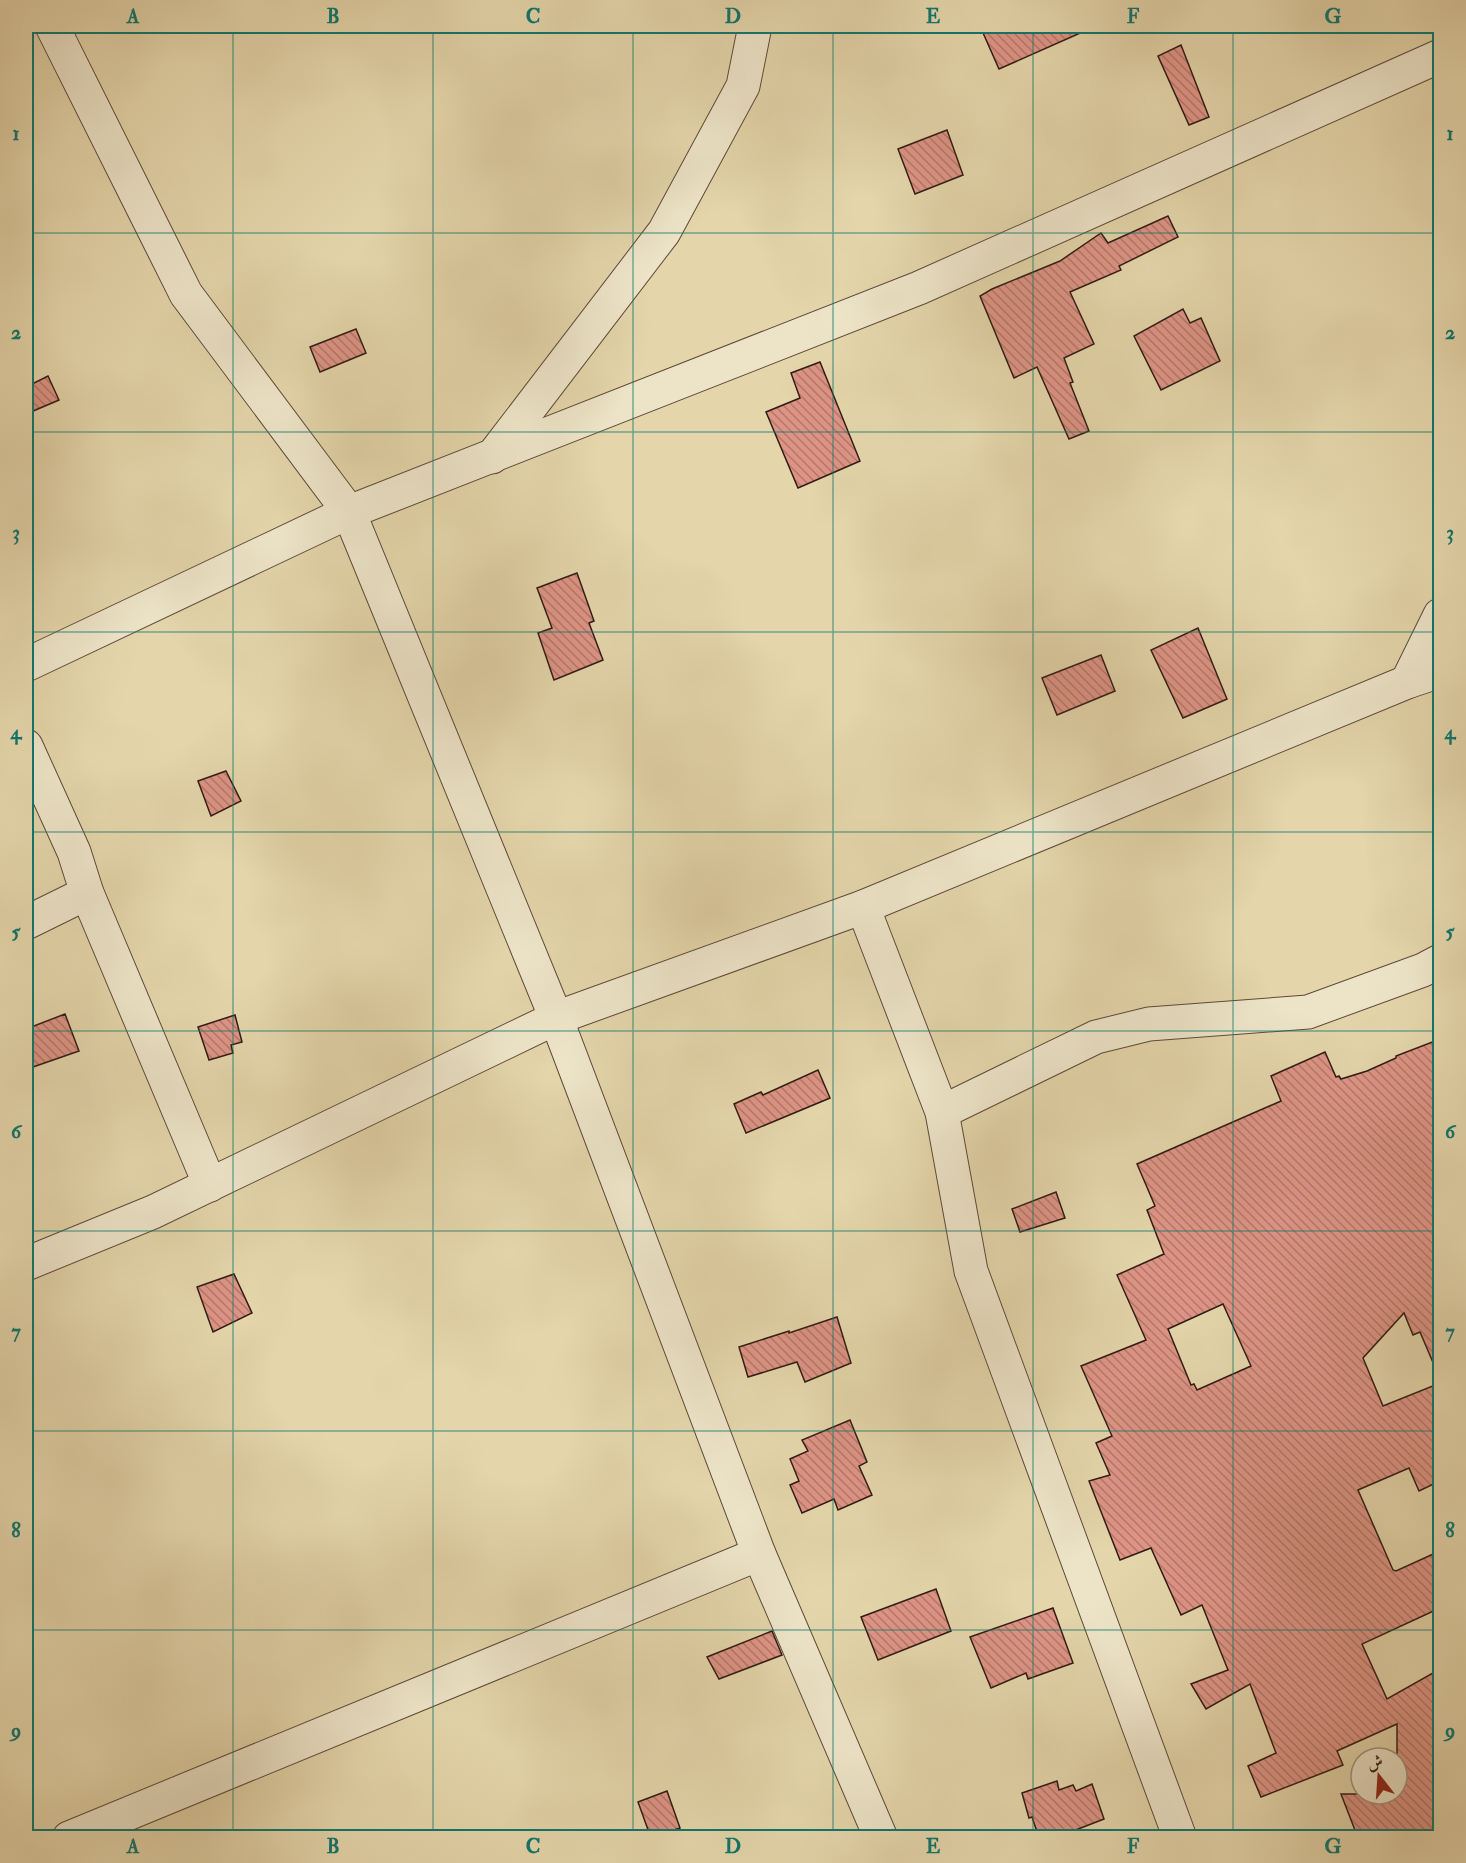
<svg xmlns="http://www.w3.org/2000/svg" width="1466" height="1863" font-family="'IM FELL Double Pica',Amiri,serif">
<defs>
<pattern id="building-back-hatch" width="6" height="6" patternUnits="userSpaceOnUse" patternTransform="scale(1.5)"><rect width="6" height="6" fill="#de9485"/><path d="M-1 5l2 2M0 0l6 6M5-1l2 2" fill="none" stroke="#b4786c"/></pattern>
</defs>
<rect width="100%" height="100%" fill="#e4d5aa"/>
<filter id="stains"><feTurbulence type="fractalNoise" baseFrequency=".00333" numOctaves="4"/><feColorMatrix values="0 0 0 0 .2 0 0 0 0 .09 0 0 0 0 .02 0 0 0 .5 -.17"/></filter>
<radialGradient id="worn" r=".72"><stop offset=".6" stop-color="#630" stop-opacity="0"/><stop offset="1" stop-color="#630" stop-opacity=".3"/></radialGradient>
<g fill="url(#building-back-hatch)" stroke="#301b14" stroke-width="1.5" fill-rule="evenodd">
<polygon points="980,26 1096,26 999,69"/>
<polygon points="1181,45 1209,117 1189,125 1158,56"/>
<polygon points="947,130 963,175 915,194 898,149"/>
<polygon points="1168,216 1178,237 1119,266 1121,270 1070,292 1094,344 1064,358 1073,382 1070,383 1089,431 1069,439 1037,367 1014,378 980,296 992,289 1060,261 1101,233 1108,243"/>
<polygon points="1183,309 1190,323 1201,318 1220,361 1161,390 1134,336"/>
<polygon points="356,329 366,353 320,372 310,347"/>
<polygon points="820,362 860,461 798,488 766,412 800,398 791,373"/>
<polygon points="48,376 59,400 26,414 26,387"/>
<polygon points="577,573 594,621 589,623 603,660 554,680 538,633 552,628 537,588"/>
<polygon points="1198,628 1227,699 1183,718 1151,650"/>
<polygon points="1101,655 1115,691 1057,715 1042,678"/>
<polygon points="226,771 241,801 211,816 198,781"/>
<polygon points="65,1014 79,1051 33,1067 26,1044 26,1029"/>
<polygon points="235,1015 242,1042 231,1045 233,1053 209,1060 198,1027"/>
<path d="M 1440,1039 L 1440,1379 L 1420,1332 L 1413,1335 L 1404,1313 L 1363,1358 L 1383,1406 L 1440,1383 L 1440,1481 L 1419,1491 L 1409,1468 L 1358,1490 L 1393,1570 L 1396,1571 L 1440,1551 L 1440,1608 L 1362,1644 L 1387,1699 L 1440,1669 L 1440,1838 L 1358,1838 L 1341,1794 L 1397,1794 L 1397,1724 L 1337,1751 L 1343,1765 L 1261,1797 L 1248,1766 L 1276,1753 L 1250,1684 L 1206,1709 L 1191,1684 L 1228,1670 L 1202,1605 L 1181,1615 L 1151,1548 L 1120,1560 L 1089,1481 L 1110,1475 L 1096,1443 L 1112,1436 L 1081,1366 L 1146,1340 L 1117,1275 L 1164,1254 L 1147,1210 L 1155,1206 L 1137,1164 L 1281,1101 L 1271,1076 L 1325,1052 L 1336,1077 L 1339,1076 L 1341,1079 L 1367,1071 L 1396,1058 L 1396,1056 ZM 1223,1304 L 1251,1366 L 1197,1390 L 1194,1384 L 1191,1385 L 1168,1329 Z"/>
<polygon points="818,1070 830,1098 746,1133 734,1104 761,1092 763,1095"/>
<polygon points="1056,1192 1065,1218 1020,1232 1012,1209"/>
<polygon points="234,1274 252,1313 213,1332 197,1287"/>
<polygon points="837,1317 851,1363 805,1382 797,1362 748,1377 739,1347 789,1331 789,1333"/>
<polygon points="850,1420 867,1462 859,1466 872,1495 838,1510 834,1499 802,1513 790,1485 799,1481 790,1459 808,1451 802,1440"/>
<polygon points="936,1589 951,1631 878,1660 861,1617"/>
<polygon points="1053,1608 1073,1663 1028,1679 1026,1673 991,1688 970,1637"/>
<polygon points="772,1631 782,1655 719,1679 707,1657"/>
<polygon points="1057,1781 1059,1790 1073,1785 1076,1791 1092,1784 1104,1819 1055,1838 1039,1838 1032,1817 1029,1818 1022,1793"/>
<polygon points="667,1791 680,1828 651,1838 638,1802"/>
</g>
<g fill="none" stroke-linecap="round" stroke-linejoin="round">
<g stroke="#5d4a3a" stroke-width="35">
<g id="minor">
<polyline points="52,26 186,294 349,512 556,1018 759,1554 881,1838"/>
<polyline points="492,457 664,232 743,86 755,26"/>
<polyline points="26,665 349,512 919,288 1440,56"/>
<polyline points="1407,682 1440,615"/>
<polyline points="26,746 74,852 87,893 210,1185"/>
<polyline points="863,907 942,1112 971,1271 1180,1838"/>
<polyline points="26,923 87,893"/>
<polyline points="942,1112 1096,1037 1149,1024 1308,1012 1423,970 1440,961"/>
<polyline points="26,1264 153,1212 556,1018 863,907 1407,682 1440,671"/>
<polyline points="69,1838 759,1554"/>
</g>
</g>
<use href="#minor" stroke="#ede4c8" stroke-width="33"/>
</g>
<path fill="none" stroke="#0f766e" stroke-width="1.5" stroke-opacity="0.55" d="M 233,26 L 233,1838M 433,26 L 433,1838M 633,26 L 633,1838M 833,26 L 833,1838M 1033,26 L 1033,1838M 1233,26 L 1233,1838M 26,233 L 1440,233M 26,432 L 1440,432M 26,632 L 1440,632M 26,832 L 1440,832M 26,1031 L 1440,1031M 26,1231 L 1440,1231M 26,1431 L 1440,1431M 26,1630 L 1440,1630"/>
<rect width="1466" height="1863" fill="none" stroke="#e4d5aa" stroke-width="66"/>
<g transform="translate(1379 1776) rotate(343)"><circle r="28" fill="#ede4c8" stroke="#a19480" stroke-width="1.5"/>
<path d="M0-4.5L10 22L0 15L-10 22Z" fill="#8f2418"/>
<text y="-9" font-size="16" font-weight="bold" text-anchor="middle" fill="#301b14">ش</text>
</g>
<rect x="33" y="33" width="1400" height="1797" fill="none" stroke="#0f766e" stroke-width="2"/>
<g font-size="20" text-anchor="middle" font-weight="bold" fill="#0f766e">
<text x="133" y="23">A</text>
<text x="333" y="23">B</text>
<text x="533" y="23">C</text>
<text x="733" y="23">D</text>
<text x="933" y="23">E</text>
<text x="1133" y="23">F</text>
<text x="1333" y="23">G</text>
<text x="16" y="140">1</text>
<text x="1450" y="140">1</text>
<text x="16" y="339">2</text>
<text x="1450" y="339">2</text>
<text x="16" y="539">3</text>
<text x="1450" y="539">3</text>
<text x="16" y="739">4</text>
<text x="1450" y="739">4</text>
<text x="16" y="938">5</text>
<text x="1450" y="938">5</text>
<text x="16" y="1138">6</text>
<text x="1450" y="1138">6</text>
<text x="16" y="1338">7</text>
<text x="1450" y="1338">7</text>
<text x="16" y="1537">8</text>
<text x="1450" y="1537">8</text>
<text x="16" y="1737">9</text>
<text x="1450" y="1737">9</text>
<text x="133" y="1853">A</text>
<text x="333" y="1853">B</text>
<text x="533" y="1853">C</text>
<text x="733" y="1853">D</text>
<text x="933" y="1853">E</text>
<text x="1133" y="1853">F</text>
<text x="1333" y="1853">G</text>
</g>
<rect width="100%" height="100%" filter="url(#stains)"/>
<rect width="100%" height="100%" fill="url(#worn)"/>
</svg>
